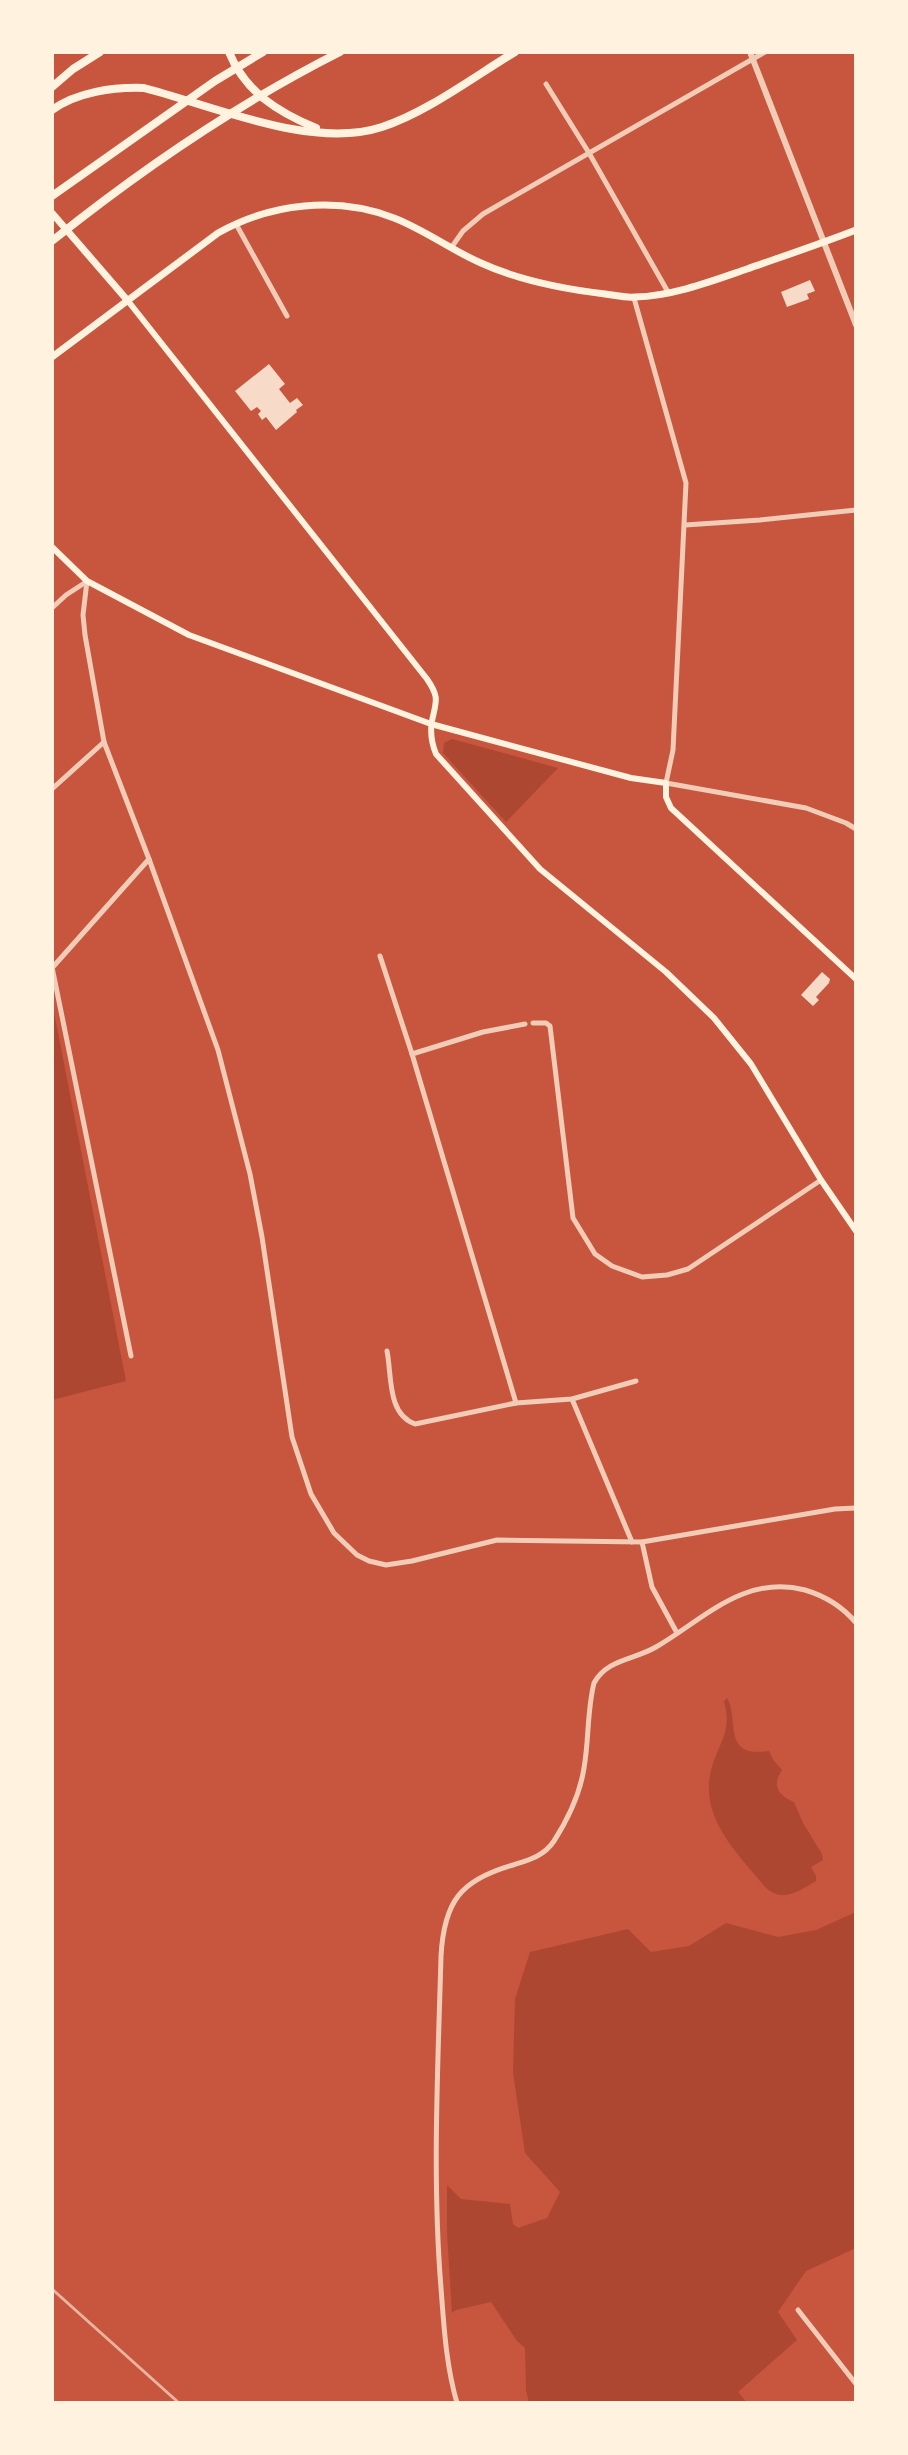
<svg xmlns="http://www.w3.org/2000/svg" width="908" height="2455" font-family="'IBM Plex Sans',sans-serif">
<rect width="100%" height="100%" fill="#c8553d"/>
<g fill="#ae4732">
<polygon points="452,739 558,768 506,822 443,753 444,743"/>
<polygon points="52,1002 126,1381 52,1400"/>
<path d="M 727,1698 C 740,1721 721,1758 769,1751 L 774,1761 L 782,1770 C 772,1785 777,1795 794,1802 L 803,1823 L 822,1854 L 823,1860 L 811,1867 L 816,1876 L 816,1881 C 799,1891 784,1903 766,1888 C 738,1854 697,1816 712,1767 C 720,1740 732,1732 724,1701 Z"/>
<polygon points="856,1912 856,2248 806,2271 778,2312 797,2340 738,2392 747,2403 529,2403 526,2390 525,2348 517,2341 491,2302 456,2310 452,2313 447,2233 447,2185 461,2199 510,2204 513,2224 518,2228 547,2218 560,2192 525,2153 513,2073 515,1999 530,1952 628,1929 651,1952 689,1946 726,1923 778,1937 816,1930"/>
</g>
<g fill="#f7dbc8">
<polygon points="810,280 815,291 807,294 809,299 787,307 781,292"/>
<polygon points="269,364 285,384 279,389 290,403 297,398 303,405 296,410 297,412 276,430 266,417 262,420 258,414 261,411 257,407 251,411 235,391"/>
<polygon points="822,972 830,979 829,983 816,997 819,1000 813,1006 801,995"/>
</g>
<g fill="none" stroke-linecap="round" stroke-linejoin="round">
<g stroke="#f1ccb7" stroke-width="5">
<polyline points="546,84 589,153 668,292"/>
<polyline points="236,224 287,316"/>
<polyline points="451,248 463,231 483,214 765,52"/>
<polyline points="634,298 686,483 673,750 666,783 806,808 846,823 856,829"/>
<polyline points="685,525 760,520 856,510"/>
<polyline points="87,581 83,615 85,635 104,742 149,859 218,1050 250,1174 262,1237 292,1437 311,1494 334,1533 357,1555 369,1561 386,1565 412,1561 497,1540 642,1542 835,1509 856,1508"/>
<polyline points="52,608 66,595 86,582"/>
<polyline points="52,789 104,742"/>
<polyline points="380,956 412,1054 516,1403"/>
<polyline points="52,967 131,1356"/>
<polyline points="52,968 149,859"/>
<polyline points="533,1023 546,1023 550,1026 573,1218 595,1254 612,1266 642,1277 667,1275 688,1269 821,1180"/>
<polyline points="412,1054 483,1032 525,1024"/>
<path d="M 387,1351 C 392,1376 387,1414 415,1424 L 516,1403 L 572,1399 L 636,1381"/>
<polyline points="572,1399 632,1542"/>
<polyline points="642,1542 652,1587 677,1633"/>
<polyline points="798,2310 856,2384"/>
<path d="M 457,2403 C 446,2365 444,2327 441,2288 C 432,2177 438,2067 441,1956 C 444,1902 460,1880 513,1865 C 529,1860 544,1856 554,1841 C 568,1819 580,1794 584,1768 C 589,1740 587,1711 594,1683 C 607,1659 634,1660 656,1647 C 704,1619 744,1574 805,1590 C 825,1596 843,1607 856,1623"/>
</g>
<polyline stroke="#f1ccb7" stroke-width="6" points="750,52 856,325"/>
<g stroke="#fff3e0" stroke-width="6">
<path d="M 128,301 L 427,679 C 440,698 436,701 432,721 C 430,732 432,744 436,754 L 540,869 L 666,972 L 714,1018 L 751,1064 L 821,1180 L 856,1231"/>
<polyline points="52,547 87,581 189,635 431,724 631,778 666,783 666,797 671,808 856,979"/>
</g>
<g stroke="#fff3e0" stroke-width="7">
<polyline points="52,213 128,301"/>
<path d="M 52,357 L 218,233 C 271,203 337,196 394,218 C 425,230 451,250 481,263 C 520,281 563,289 605,294 C 614,295 625,298 635,297 C 673,296 712,281 747,269 C 784,256 820,244 856,230"/>
</g>
<g stroke="#fff3e0" stroke-width="8">
<path d="M 229,52 C 245,92 278,112 316,128"/>
<polyline points="52,87 73,69 100,52"/>
<path d="M 52,110 C 77,92 113,87 144,88 C 214,106 312,150 382,127 C 426,113 475,76 515,52"/>
<polyline points="52,196 215,81 263,52"/>
<path d="M 52,241 C 142,169 237,104 340,52"/>
</g>
<polyline stroke="#e9b49f" stroke-width="3" points="52,2289 179,2403"/>
</g>
<rect width="908" height="2455" fill="none" stroke="#fff3e0" stroke-width="108"/>
</svg>
